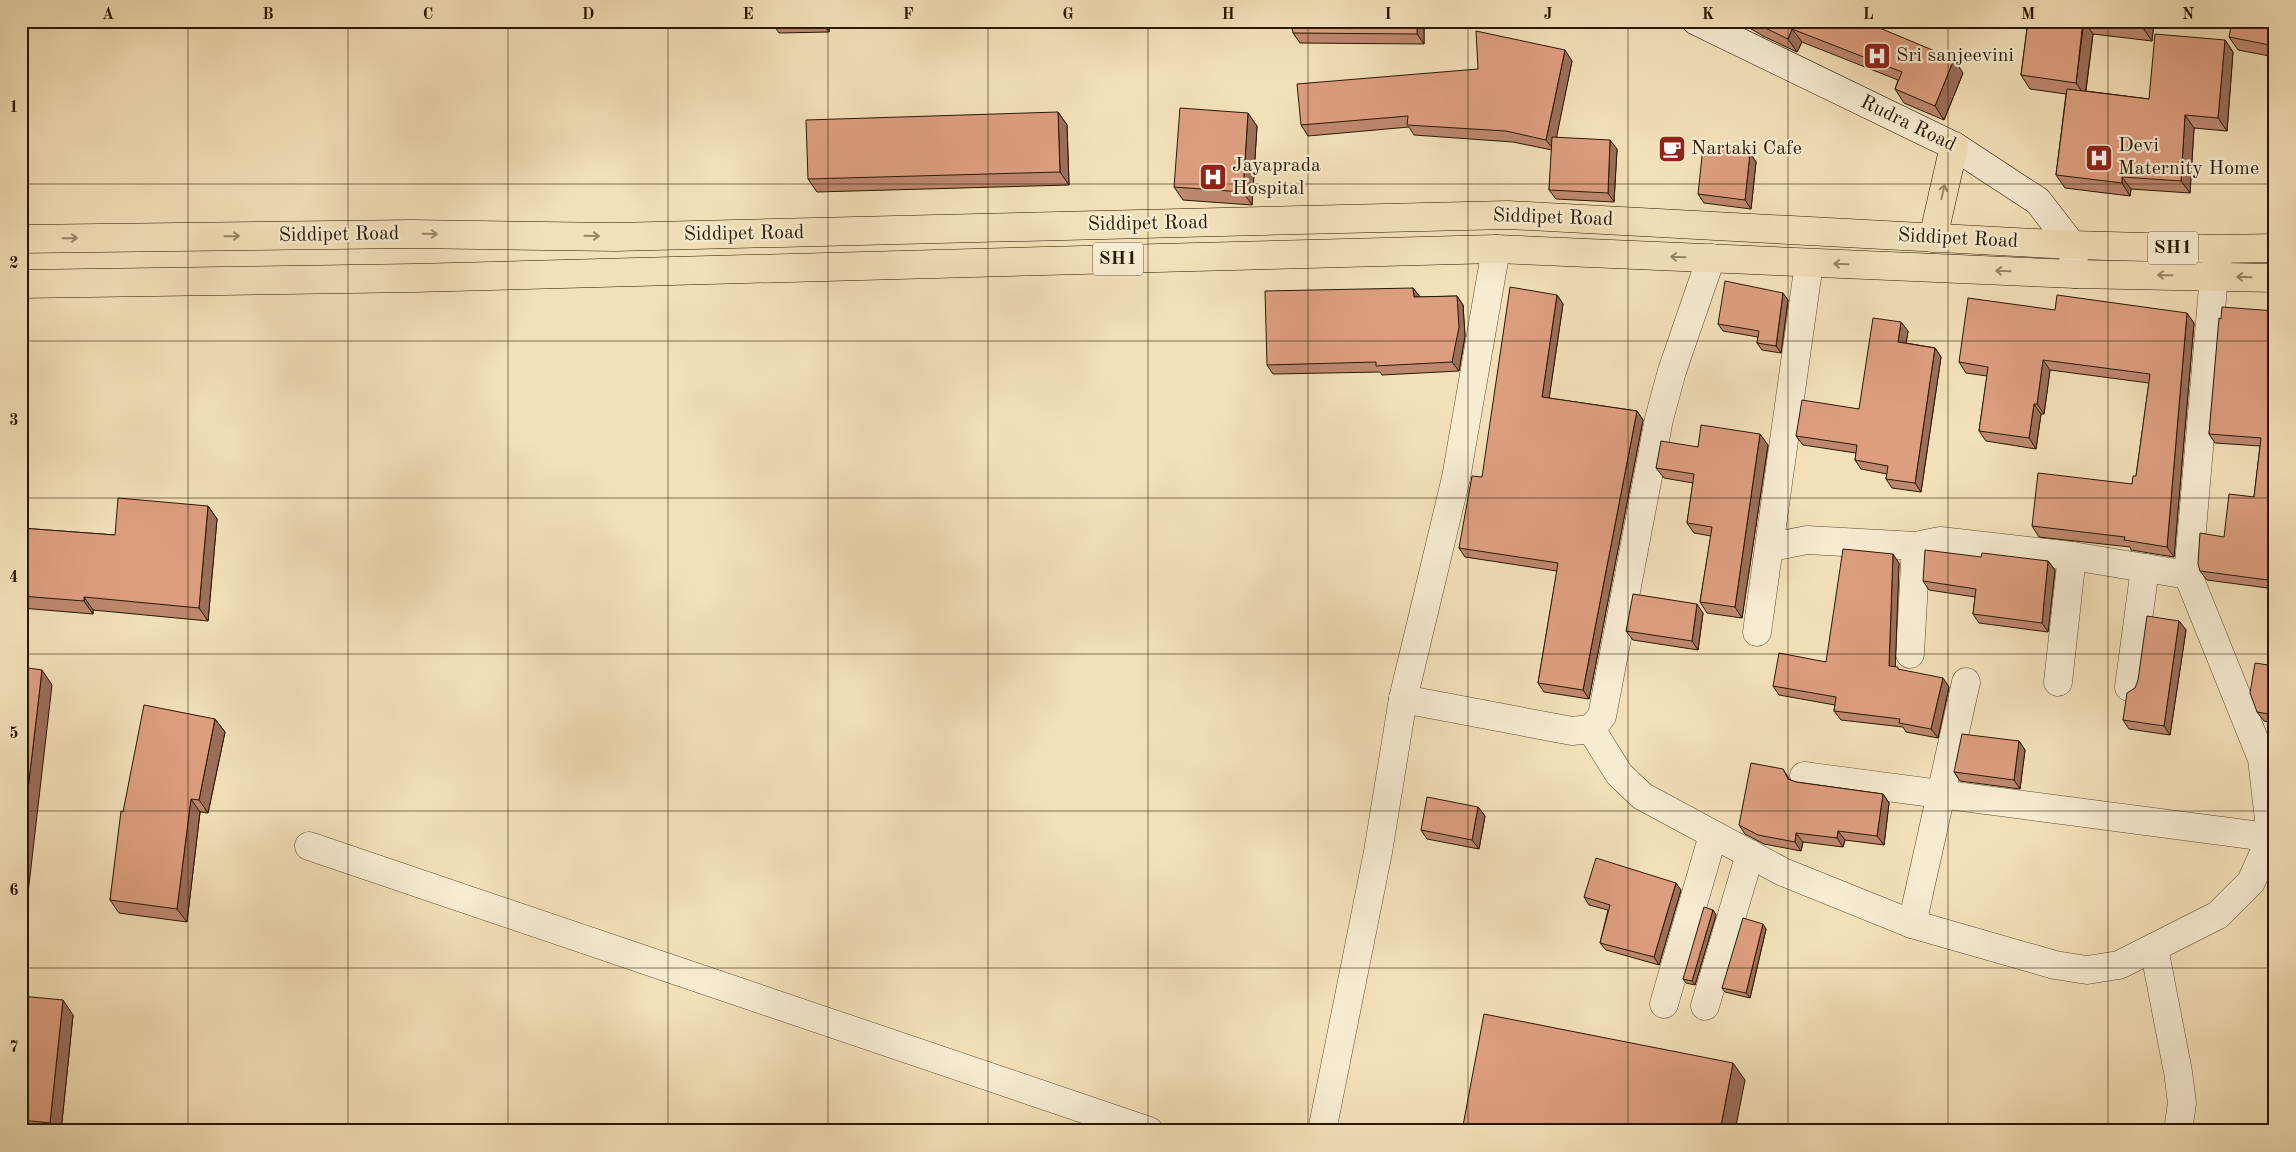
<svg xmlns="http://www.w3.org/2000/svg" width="2296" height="1152" font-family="'Old Standard TT',serif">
<rect width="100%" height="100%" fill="#f3e0b8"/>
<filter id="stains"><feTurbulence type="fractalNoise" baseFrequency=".004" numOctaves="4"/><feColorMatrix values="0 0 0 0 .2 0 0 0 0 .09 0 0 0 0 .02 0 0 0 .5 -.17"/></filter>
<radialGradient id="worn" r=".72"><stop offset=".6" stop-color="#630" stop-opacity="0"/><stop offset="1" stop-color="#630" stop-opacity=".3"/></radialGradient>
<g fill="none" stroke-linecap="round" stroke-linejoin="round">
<g stroke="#5c4a2e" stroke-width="29">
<g id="minor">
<polyline points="1771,547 1807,540 1916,546 1940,541 2072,556 2188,575"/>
<polyline points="1757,632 1809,263"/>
<polyline points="1910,654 1916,546"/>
<polyline points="2058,682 2072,556"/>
<polyline points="2129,687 2145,568"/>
<polyline points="1403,699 1572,731 1591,729 1602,716 1659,419 1672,371 1711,258"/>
<polyline points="1591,729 1619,774 1642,796 1783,872 1912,924 2055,965 2087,970 2119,965 2218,915 2251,882 2271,837 2262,759 2188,575 2214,276 2218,254"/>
<polyline points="1804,776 2275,838"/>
<polyline points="309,846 1149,1131"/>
<polyline points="1912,924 1966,682"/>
<polyline points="2154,948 2178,1072 2182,1103 2178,1131"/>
<polyline points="1664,1004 1713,835"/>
<polyline points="1705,1006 1750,854"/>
<polyline points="1322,1131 1378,852 1403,699 1456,478 1496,249"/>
</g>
</g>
<g stroke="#291800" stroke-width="29">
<polyline id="secondary" points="1696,21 1954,146 2038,201 2072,245 2075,274"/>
</g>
<g stroke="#291800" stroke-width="29">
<g id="primary">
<polyline points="1933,238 1954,146"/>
<polyline points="21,239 411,234 615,237 1508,215 2072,245 2219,249 2275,248"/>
<polyline points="21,284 414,278 1496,249 2075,274 2275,278"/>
</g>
</g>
<use href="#minor" stroke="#f7ebd1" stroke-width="28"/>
<use href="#secondary" stroke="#f7ebd1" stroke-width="28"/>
<use href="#primary" stroke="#f3e0b8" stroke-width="28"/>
</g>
<g fill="#be886e" stroke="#291800">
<polygon points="771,21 829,21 829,32 779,33"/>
<polygon points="1424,21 1424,44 1300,43 1293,33"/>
<polygon points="1738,21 1863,21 1963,73 1944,120 1904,103 1895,89 1898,80 1802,42 1797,52 1763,36"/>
<polygon points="1989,21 2154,21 2152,41 2093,34 2086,91 2149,99 2225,40 2233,52 2227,131 2194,128 2190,193 2131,189 2130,196 2065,188 2056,175 2066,94 2030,89 2021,75 2027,29"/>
<polygon points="2275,21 2275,57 2238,50 2229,37"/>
<polygon points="1572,61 1556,137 1617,149 1614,202 1556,199 1549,190 1552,150 1513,142 1414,135 1409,127 1308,136 1301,125"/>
<polygon points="1058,112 1067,125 1069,185 817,192 808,179"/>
<polygon points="1257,126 1252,205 1183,200 1174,187"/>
<polygon points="1750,153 1756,162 1751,209 1704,203 1698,194"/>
<polygon points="1413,288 1420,297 1457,296 1463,305 1465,336 1459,371 1382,375 1380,372 1273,374 1267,365"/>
<polygon points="1557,295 1563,304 1549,398 1637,411 1643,420 1589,699 1544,692 1538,683 1557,571 1465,557 1459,548 1482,477"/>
<polygon points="1788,300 1781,353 1762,350 1757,343 1758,337 1723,331 1718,324"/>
<polygon points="2055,310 2194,323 2174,557 2131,550 2130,547 2039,537 2032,526 2132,484 2136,476 2149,383 2050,370 2044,414 2041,414 2036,449 1986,441 1979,431 1987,376 1966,373 1959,362"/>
<polygon points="2275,311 2275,589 2207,580 2200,571 2224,537 2254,497 2260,446 2215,443 2209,434 2221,319"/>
<polygon points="1908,331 1906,343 1935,348 1941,357 1921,492 1892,488 1886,479 1887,474 1861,469 1855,460 1856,453 1803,445 1796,436 1859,409"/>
<polygon points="1768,445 1742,618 1707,613 1700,602 1711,536 1694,533 1687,523 1693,483 1664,478 1656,468 1698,447"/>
<polygon points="208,506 217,519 208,621 93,610 93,614 21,608 21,528 115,535"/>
<polygon points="1981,557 2048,561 2055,570 2048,632 1979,623 1973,614 1975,597 1929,590 1923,581"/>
<polygon points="1899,563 1895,667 1900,670 1949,687 1938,738 1906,732 1903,727 1841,720 1834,711 1835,705 1779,695 1773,686 1826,662"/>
<polygon points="1703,613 1698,650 1633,640 1626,631"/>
<polygon points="2179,621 2186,630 2170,735 2129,729 2123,720 2135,688"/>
<polygon points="2275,666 2275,723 2264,721 2257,712"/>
<polygon points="215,719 225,732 208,813 200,812 187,922 119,913 110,900 123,812"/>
<polygon points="2019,741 2025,750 2020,789 1960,781 1954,772"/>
<polygon points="1783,769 1790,780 1796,782 1883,794 1889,803 1884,845 1845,840 1843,847 1803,842 1801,851 1764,844 1745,834 1739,825"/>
<polygon points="1478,807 1485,816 1479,849 1427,839 1421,830"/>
<polygon points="1681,890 1659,965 1606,950 1600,943 1608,910 1589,905 1584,897"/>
<polygon points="1713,910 1716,915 1695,985 1686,983 1683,979"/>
<polygon points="1766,929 1750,998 1725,992 1722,988"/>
<polygon points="21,996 73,1015 61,1131 21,1131"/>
</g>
<g fill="#9b6f5a" stroke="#291800">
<polygon points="821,21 829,21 829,32"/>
<polygon points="1417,21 1424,21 1424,44 1417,34"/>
<polygon points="2084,21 2093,34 2085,96 2076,83"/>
<polygon points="2144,21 2154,21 2152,41 2143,28"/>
<polygon points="1792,29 1802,42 1797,52 1788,39"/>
<polygon points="2225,40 2233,52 2227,131 2218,118"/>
<polygon points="1565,50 1572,61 1554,150 1546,140"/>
<polygon points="1954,59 1963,73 1944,120 1935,106"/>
<polygon points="1058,112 1067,125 1069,185 1060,172"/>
<polygon points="1248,113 1257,126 1252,205 1243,192"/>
<polygon points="2185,115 2194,128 2190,193 2181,181"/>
<polygon points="1610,140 1617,149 1614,202 1608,193"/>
<polygon points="1750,153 1756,162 1751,209 1745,200"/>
<polygon points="2122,177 2131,189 2130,196 2122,183"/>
<polygon points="1413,288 1420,297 1414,297"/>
<polygon points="1783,293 1788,300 1781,353 1776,346"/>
<polygon points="1557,295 1563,304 1548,406 1542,397"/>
<polygon points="1457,296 1463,305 1465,336 1459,371 1452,362"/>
<polygon points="2187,313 2194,323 2174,557 2167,547"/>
<polygon points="1901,322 1908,331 1905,351 1898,342"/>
<polygon points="1935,348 1941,357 1921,492 1915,483"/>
<polygon points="2043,360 2050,370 2044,414 2037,404"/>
<polygon points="2034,404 2041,414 2036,449 2029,438"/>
<polygon points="1637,411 1643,420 1589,699 1583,690"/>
<polygon points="1760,434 1768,445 1742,618 1735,607"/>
<polygon points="208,506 217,519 208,621 199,608"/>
<polygon points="1893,554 1899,563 1895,675 1889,666"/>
<polygon points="2048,561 2055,570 2048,632 2042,623"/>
<polygon points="84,597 93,610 93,614 84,601"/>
<polygon points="1697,604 1703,613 1698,650 1692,641"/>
<polygon points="2179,621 2186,630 2170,735 2164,726"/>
<polygon points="42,670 52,685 21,954 21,849"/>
<polygon points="1943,678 1949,687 1938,738 1931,729"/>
<polygon points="215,719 225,732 208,813 199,800"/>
<polygon points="2019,741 2025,750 2020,789 2014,780"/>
<polygon points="1883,794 1889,803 1884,845 1877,836"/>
<polygon points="191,799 200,812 187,922 177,909"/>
<polygon points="1478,807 1485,816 1479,849 1472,840"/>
<polygon points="1838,831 1845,840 1843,847 1837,838"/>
<polygon points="1796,833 1803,842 1801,851 1795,842"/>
<polygon points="1676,883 1681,890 1659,965 1654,957"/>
<polygon points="1713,910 1716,915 1695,985 1692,981"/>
<polygon points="1763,924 1766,929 1750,998 1746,993"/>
<polygon points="63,1000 73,1015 61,1131 55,1131 50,1123"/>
<polygon points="1733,1063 1745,1080 1735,1131 1720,1131"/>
</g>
<g fill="#dd9e80" stroke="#291800">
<polygon points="771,21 798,21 771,22"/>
<polygon points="1291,21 1417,21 1417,34 1293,33"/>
<polygon points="1751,21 1863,21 1954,59 1935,106 1895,89 1902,72 1792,29 1788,39"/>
<polygon points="2028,21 2083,21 2076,83 2021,75"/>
<polygon points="2085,21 2144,21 2143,28"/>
<polygon points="2232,21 2275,21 2275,46 2229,37"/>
<polygon points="1476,31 1565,50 1546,140 1506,131 1407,125 1408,116 1301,125 1297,84 1478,69"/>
<polygon points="2155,34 2225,40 2218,118 2185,115 2181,181 2122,177 2122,183 2056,175 2067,89 2149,99"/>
<polygon points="1180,108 1248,113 1243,192 1174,187"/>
<polygon points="1058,112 1060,172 808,179 806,120"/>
<polygon points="1552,137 1610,140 1608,193 1549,190"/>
<polygon points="1703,147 1750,153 1745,200 1698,194"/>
<polygon points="1725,281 1783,293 1776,346 1757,343 1759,331 1718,324"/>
<polygon points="1510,287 1557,295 1542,397 1637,411 1583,690 1538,683 1558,563 1459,548 1472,476 1482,477"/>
<polygon points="1413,288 1414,297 1457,296 1459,327 1452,362 1376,366 1376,362 1267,365 1265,291"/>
<polygon points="2057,295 2187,313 2167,547 2124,540 2125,537 2032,526 2038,473 2132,484 2133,476 2136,476 2150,374 2043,360 2037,404 2034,404 2029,438 1979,431 1988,367 1959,362 1968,298 2055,310"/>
<polygon points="2222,307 2275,311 2275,581 2200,571 2198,564 2200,533 2224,537 2229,494 2254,497 2261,438 2209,434 2219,318 2221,319"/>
<polygon points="1873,318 1901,322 1898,342 1935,348 1915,483 1886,479 1888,466 1855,460 1857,445 1796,436 1802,400 1859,409"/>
<polygon points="1701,425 1760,434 1735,607 1700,602 1712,527 1687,523 1694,474 1656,468 1661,441 1698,447"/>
<polygon points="118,498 208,506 199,608 84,597 84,601 21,596 21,528 115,535"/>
<polygon points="1843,549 1893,554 1889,666 1898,667 1898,669 1943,678 1931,729 1899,723 1900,719 1834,711 1836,697 1773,686 1779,653 1826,662"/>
<polygon points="1925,550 1981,557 1982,553 2048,561 2042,623 1973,614 1976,589 1923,581"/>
<polygon points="1633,594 1697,604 1692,641 1626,631"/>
<polygon points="2147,616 2179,621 2164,726 2123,720 2127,693 2135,688 2138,680"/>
<polygon points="2255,663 2275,666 2275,715 2257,712 2250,693"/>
<polygon points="21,667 42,670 21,849"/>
<polygon points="144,705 215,719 199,800 191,799 177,909 110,900 121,811 123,812"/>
<polygon points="1962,734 2019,741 2014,780 1954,772"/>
<polygon points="1751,763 1783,769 1788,779 1796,782 1883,794 1877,836 1838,831 1837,838 1796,833 1795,842 1758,835 1739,825"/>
<polygon points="2273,766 2275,766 2275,779"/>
<polygon points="1427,797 1478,807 1472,840 1421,830"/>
<polygon points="1596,858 1676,883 1654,957 1600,943 1610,905 1584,897"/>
<polygon points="1704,907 1713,910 1692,981 1683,979"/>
<polygon points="1743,918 1763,924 1746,993 1722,988"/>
<polygon points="21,996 63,1000 50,1123 21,1120"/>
<polygon points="1484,1014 1733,1063 1720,1131 1462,1131"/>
</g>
<defs><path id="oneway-shaft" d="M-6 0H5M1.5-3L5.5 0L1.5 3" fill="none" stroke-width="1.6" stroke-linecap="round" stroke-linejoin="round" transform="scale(1.25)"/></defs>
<g stroke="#988665">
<use href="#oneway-shaft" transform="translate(1943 192) rotate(-77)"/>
<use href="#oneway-shaft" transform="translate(430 234) rotate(1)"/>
<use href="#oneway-shaft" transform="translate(232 236) rotate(-1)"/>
<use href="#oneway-shaft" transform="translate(592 236) rotate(1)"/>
<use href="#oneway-shaft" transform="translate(70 238) rotate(-1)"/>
<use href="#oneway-shaft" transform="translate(1678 257) rotate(-178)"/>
<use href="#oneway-shaft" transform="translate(1841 264) rotate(-178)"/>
<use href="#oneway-shaft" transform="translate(2003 271) rotate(-178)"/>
<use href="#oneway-shaft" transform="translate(2165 275) rotate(-179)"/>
<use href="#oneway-shaft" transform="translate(2244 277) rotate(-178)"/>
</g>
<path fill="none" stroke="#291800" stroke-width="1" stroke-opacity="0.55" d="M 188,21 L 188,1131M 348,21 L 348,1131M 508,21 L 508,1131M 668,21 L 668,1131M 828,21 L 828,1131M 988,21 L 988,1131M 1148,21 L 1148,1131M 1308,21 L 1308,1131M 1468,21 L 1468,1131M 1628,21 L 1628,1131M 1788,21 L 1788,1131M 1948,21 L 1948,1131M 2108,21 L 2108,1131M 21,184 L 2275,184M 21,341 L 2275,341M 21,498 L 2275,498M 21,654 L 2275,654M 21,811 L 2275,811M 21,968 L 2275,968"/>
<defs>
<g id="hospital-square" transform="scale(1.4375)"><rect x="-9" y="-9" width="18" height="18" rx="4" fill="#8f2418" stroke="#f7ebd1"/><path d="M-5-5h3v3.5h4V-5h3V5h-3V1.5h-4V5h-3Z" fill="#fff"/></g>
<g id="cafe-square" transform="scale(1.4375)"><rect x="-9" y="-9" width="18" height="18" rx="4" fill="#8f2418" stroke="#f7ebd1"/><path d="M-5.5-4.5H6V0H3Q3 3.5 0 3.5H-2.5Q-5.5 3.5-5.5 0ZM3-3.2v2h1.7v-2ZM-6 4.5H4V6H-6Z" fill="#fff"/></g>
</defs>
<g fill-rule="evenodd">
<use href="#hospital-square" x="1877" y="56"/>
<use href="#cafe-square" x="1672" y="149"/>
<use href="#hospital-square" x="2099" y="158"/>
<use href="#hospital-square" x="1213" y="177"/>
</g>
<g text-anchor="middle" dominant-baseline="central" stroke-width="4.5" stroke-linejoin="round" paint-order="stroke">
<g fill="#f7ebd1" stroke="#67573f" stroke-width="1">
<rect x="2148" y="231.5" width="50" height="33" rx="4"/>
<rect x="1093" y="242.5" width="50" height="33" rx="4"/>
</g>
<g font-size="19" font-weight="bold" fill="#291800">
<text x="2173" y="248">SH1</text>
<text x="1118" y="259">SH1</text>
</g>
<g font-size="20" fill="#291800" stroke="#f7ebd1" text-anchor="start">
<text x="1896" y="56">Sri sanjeevini</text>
<text x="2118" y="146">Devi<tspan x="2118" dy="23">Maternity Home</tspan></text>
<text x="1691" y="149">Nartaki Cafe</text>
<text x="1232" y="166">Jayaprada<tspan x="1232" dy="23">Hospital</tspan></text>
</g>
<g font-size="20" fill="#291800" stroke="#f7ebd1">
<text transform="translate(1908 124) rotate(26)">Rudra Road</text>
<text transform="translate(1553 218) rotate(2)">Siddipet Road</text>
<text transform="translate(1148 224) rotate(-1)">Siddipet Road</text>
<text transform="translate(744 234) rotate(-1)">Siddipet Road</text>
<text transform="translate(339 235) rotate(-1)">Siddipet Road</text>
<text transform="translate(1958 239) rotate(3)">Siddipet Road</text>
</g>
</g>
<rect width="2296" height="1152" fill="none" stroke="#f3e0b8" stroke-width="55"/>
<rect x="28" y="28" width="2240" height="1096" fill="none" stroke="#291800" stroke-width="2"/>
<g font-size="16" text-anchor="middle" font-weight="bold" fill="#291800">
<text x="108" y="19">A</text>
<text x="268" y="19">B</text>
<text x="428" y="19">C</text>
<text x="588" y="19">D</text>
<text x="748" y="19">E</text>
<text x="908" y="19">F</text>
<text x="1068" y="19">G</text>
<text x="1228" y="19">H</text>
<text x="1388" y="19">I</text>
<text x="1548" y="19">J</text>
<text x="1708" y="19">K</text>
<text x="1868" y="19">L</text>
<text x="2028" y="19">M</text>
<text x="2188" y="19">N</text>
<text x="14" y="112">1</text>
<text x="14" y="268">2</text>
<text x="14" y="425">3</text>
<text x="14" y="582">4</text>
<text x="14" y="738">5</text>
<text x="14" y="895">6</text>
<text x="14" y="1052">7</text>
</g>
<rect width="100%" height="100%" filter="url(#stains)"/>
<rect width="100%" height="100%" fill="url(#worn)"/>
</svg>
